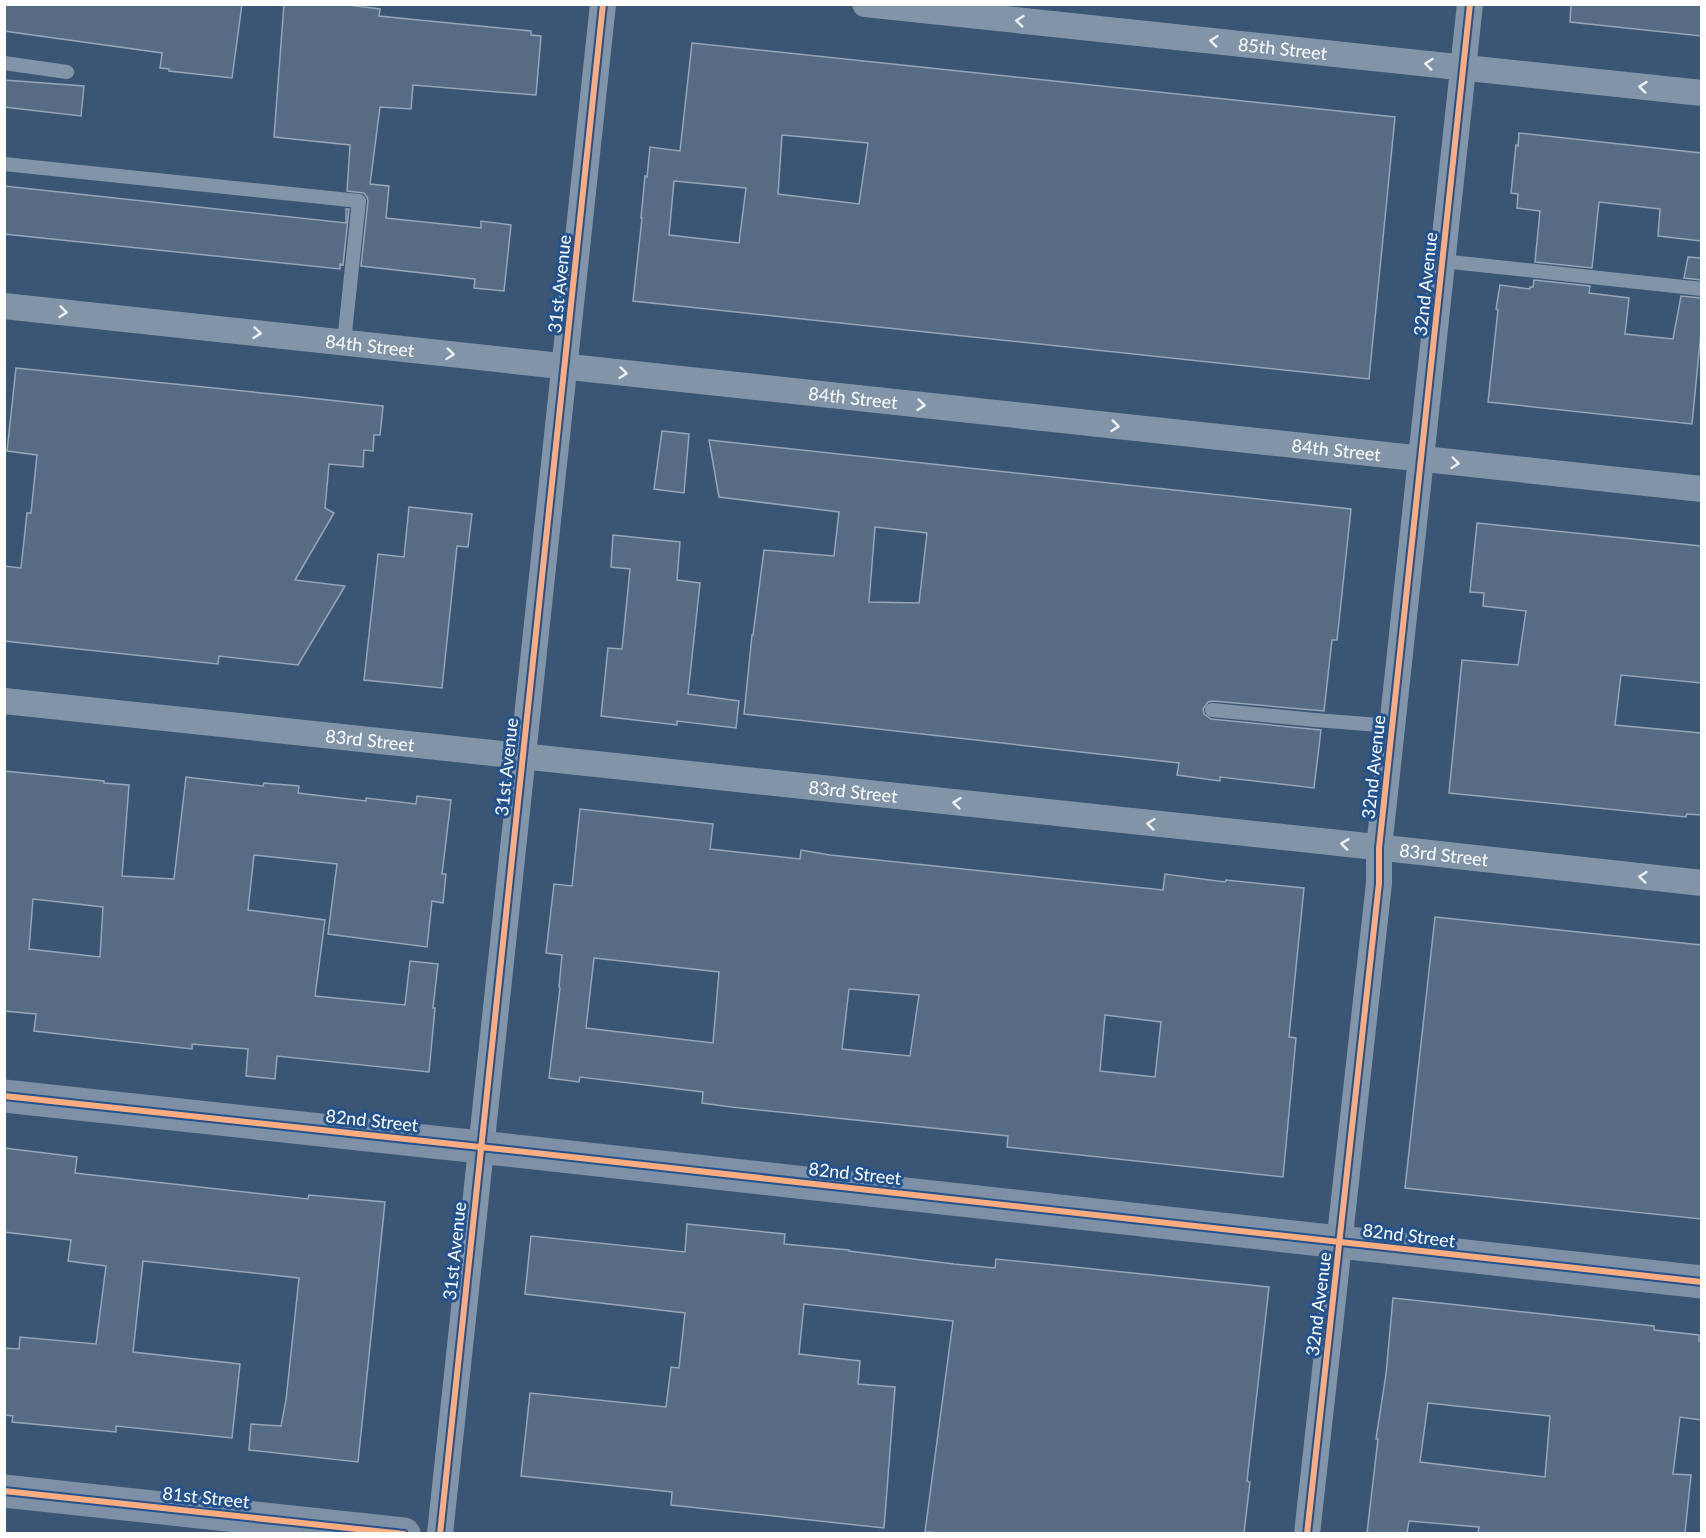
<svg xmlns="http://www.w3.org/2000/svg" width="1706" height="1538" font-family="Lato,sans-serif">
<rect width="100%" height="100%" fill="#3b5575"/>
<g fill="#566c85" stroke="#97a5b7" stroke-width="1.5" fill-rule="evenodd">
<polygon points="4,4 242,4 232,78 169,71 169,69 160,68 162,53 4,31"/>
<polygon points="284,4 341,4 380,9 379,16 531,31 531,35 541,36 536,95 413,85 411,109 380,107 370,184 389,186 386,218 481,228 481,221 511,225 504,291 474,288 475,279 361,266 368,201 367,197 364,193 347,191 350,145 274,137"/>
<polygon points="1571,4 1701,4 1701,36 1570,22"/>
<path d="M 692,43 L 1395,117 L 1369,379 L 633,301 L 642,218 L 641,218 L 645,176 L 647,177 L 650,147 L 680,151 ZM 782,135 L 868,143 L 859,204 L 778,194 ZM 674,181 L 746,188 L 739,243 L 669,235 Z"/>
<polygon points="4,80 84,86 81,116 4,107"/>
<polygon points="1519,133 1701,153 1701,241 1658,236 1660,209 1599,202 1592,268 1535,262 1540,211 1517,208 1518,194 1511,193 1516,145 1518,146"/>
<polygon points="4,186 346,223 346,209 349,209 343,265 340,264 340,269 4,234"/>
<polygon points="1688,257 1701,258 1701,280 1684,278"/>
<polygon points="1534,280 1590,286 1589,293 1629,298 1625,334 1673,339 1681,296 1701,298 1701,332 1692,424 1488,402 1498,310 1496,309 1500,285 1530,289 1530,287 1533,287"/>
<polygon points="16,368 292,396 383,406 380,435 374,435 373,451 364,450 363,467 329,464 325,508 334,513 295,580 345,586 298,665 219,656 218,664 4,641 4,566 21,568 27,513 31,513 37,455 7,451"/>
<polygon points="662,431 689,434 684,493 654,489"/>
<path d="M 709,440 L 1351,509 L 1337,640 L 1332,640 L 1324,711 L 1213,701 L 1208,702 L 1203,709 L 1204,714 L 1211,719 L 1321,730 L 1314,788 L 1220,777 L 1220,781 L 1177,775 L 1179,763 L 744,714 L 752,635 L 753,635 L 764,550 L 834,556 L 839,512 L 719,497 ZM 875,527 L 927,533 L 919,603 L 869,602 Z"/>
<polygon points="409,507 472,514 468,547 457,546 442,688 364,680 378,554 404,557"/>
<polygon points="1477,523 1701,546 1701,683 1621,675 1615,725 1701,733 1701,815 1687,814 1686,817 1449,793 1462,660 1518,665 1526,611 1483,606 1484,593 1470,592"/>
<polygon points="613,535 680,542 677,580 700,583 688,694 739,701 736,728 677,721 677,725 601,716 608,648 622,649 630,569 611,567"/>
<path d="M 4,771 L 104,781 L 104,783 L 129,785 L 122,876 L 174,879 L 186,777 L 263,786 L 264,783 L 299,786 L 298,793 L 366,801 L 366,798 L 416,804 L 417,796 L 451,800 L 442,874 L 446,874 L 443,903 L 432,901 L 427,947 L 328,934 L 337,864 L 254,855 L 248,910 L 325,920 L 315,996 L 405,1005 L 410,961 L 438,964 L 433,1008 L 435,1008 L 429,1072 L 277,1056 L 275,1079 L 246,1076 L 248,1049 L 192,1044 L 192,1049 L 34,1031 L 36,1014 L 4,1011 ZM 33,899 L 103,907 L 100,957 L 29,949 Z"/>
<path d="M 580,809 L 713,824 L 710,849 L 800,859 L 801,850 L 830,855 L 1163,890 L 1165,874 L 1225,882 L 1226,880 L 1304,888 L 1289,1037 L 1296,1038 L 1283,1177 L 1007,1147 L 1008,1136 L 731,1107 L 702,1103 L 703,1092 L 580,1077 L 579,1082 L 549,1078 L 560,988 L 559,987 L 562,955 L 546,953 L 554,884 L 572,886 ZM 594,958 L 719,972 L 713,1043 L 586,1028 ZM 849,989 L 919,995 L 910,1056 L 842,1049 ZM 1105,1015 L 1161,1022 L 1155,1077 L 1100,1071 Z"/>
<polygon points="1435,917 1701,945 1701,1219 1405,1188"/>
<polygon points="4,1148 77,1157 75,1173 308,1199 309,1195 385,1202 358,1462 249,1450 251,1424 281,1426 286,1400 299,1278 143,1261 133,1352 240,1364 232,1438 116,1426 116,1432 12,1422 13,1416 4,1415 4,1348 19,1349 20,1337 96,1344 106,1266 68,1261 71,1240 4,1232"/>
<polygon points="687,1224 785,1234 784,1244 849,1250 849,1251 954,1264 995,1268 996,1259 1269,1287 1247,1481 1250,1482 1244,1533 940,1533 925,1532 953,1321 804,1304 799,1354 860,1361 858,1384 895,1387 884,1528 671,1505 672,1492 521,1476 530,1393 666,1407 671,1367 679,1368 685,1313 525,1294 531,1236 685,1252"/>
<path d="M 1393,1298 L 1654,1326 L 1654,1330 L 1699,1335 L 1699,1341 L 1701,1341 L 1701,1420 L 1680,1417 L 1673,1474 L 1691,1475 L 1685,1533 L 1478,1533 L 1479,1527 L 1409,1521 L 1407,1533 L 1367,1533 L 1378,1439 L 1376,1439 L 1386,1374 ZM 1428,1403 L 1550,1416 L 1545,1477 L 1420,1462 Z"/>
</g>
<g fill="none" stroke-linecap="round" stroke-linejoin="round">
<g stroke="#8295a8" stroke-width="14">
<polyline points="4,63 67,72"/>
<polyline points="4,164 359,201 344,342"/>
<polyline points="1442,261 1702,289"/>
<polyline points="1212,710 1315,720 1392,726"/>
</g>
<g stroke="#8295a8" stroke-width="26">
<path id="s1" d="M 865,4 L 1702,93"/>
<path id="s2" d="M 4,306 L 1702,489"/>
<path id="s3" d="M 4,701 L 1330,842 L 1702,883"/>
<polyline points="440,1534 603,4"/>
<polyline points="1307,1534 1379,883 1379,848 1470,4"/>
</g>
<g stroke="#7e90a5" stroke-width="33">
<polyline points="4,1096 480,1147 1702,1282"/>
<polyline points="4,1491 404,1534"/>
</g>
<g stroke="#23528d" stroke-width="10">
<g id="cycleway">
<polyline points="4,1096 480,1147 1702,1282"/>
<polyline points="4,1491 404,1534"/>
<polyline points="440,1534 603,4"/>
<polyline points="1307,1534 1379,883 1379,848 1470,4"/>
</g>
</g>
<use href="#cycleway" stroke="#ffac80" stroke-width="6"/>
</g>
<defs><path id="oneway-chevron" d="M-2-3.5L2.5 0L-2 3.5" fill="none" stroke-width="1.6" stroke-linecap="round" stroke-linejoin="round" transform="scale(1.5)"/></defs>
<g stroke="#eceff2">
<use href="#oneway-chevron" transform="translate(1020 21) rotate(-174)"/>
<use href="#oneway-chevron" transform="translate(1214 41) rotate(-174)"/>
<use href="#oneway-chevron" transform="translate(1429 64) rotate(-174)"/>
<use href="#oneway-chevron" transform="translate(1643 87) rotate(-174)"/>
<use href="#oneway-chevron" transform="translate(63 312) rotate(6)"/>
<use href="#oneway-chevron" transform="translate(257 333) rotate(6)"/>
<use href="#oneway-chevron" transform="translate(450 354) rotate(6)"/>
<use href="#oneway-chevron" transform="translate(623 373) rotate(6)"/>
<use href="#oneway-chevron" transform="translate(921 405) rotate(6)"/>
<use href="#oneway-chevron" transform="translate(1115 426) rotate(6)"/>
<use href="#oneway-chevron" transform="translate(1455 463) rotate(6)"/>
<use href="#oneway-chevron" transform="translate(957 803) rotate(-174)"/>
<use href="#oneway-chevron" transform="translate(1151 824) rotate(-174)"/>
<use href="#oneway-chevron" transform="translate(1345 844) rotate(-173)"/>
<use href="#oneway-chevron" transform="translate(1643 877) rotate(-174)"/>
</g>
<g text-anchor="middle" dominant-baseline="central" stroke-width="6" stroke-linejoin="round" paint-order="stroke">
<g font-size="18" fill="#fff" stroke="#23528d">
<text stroke="none"><textPath href="#s1" startOffset="420">85th Street</textPath></text>
<text transform="translate(559 284) rotate(-84)">31st Avenue</text>
<text transform="translate(1425 284) rotate(-84)">32nd Avenue</text>
<text stroke="none"><textPath href="#s2" startOffset="368">84th Street</textPath></text>
<text stroke="none"><textPath href="#s2" startOffset="854">84th Street</textPath></text>
<text stroke="none"><textPath href="#s2" startOffset="1340">84th Street</textPath></text>
<text stroke="none"><textPath href="#s3" startOffset="368">83rd Street</textPath></text>
<text transform="translate(506 767) rotate(-84)">31st Avenue</text>
<text transform="translate(1373 767) rotate(-84)">32nd Avenue</text>
<text stroke="none"><textPath href="#s3" startOffset="854">83rd Street</textPath></text>
<text stroke="none"><textPath href="#s3" startOffset="1448">83rd Street</textPath></text>
<text transform="translate(372 1120) rotate(6)">82nd Street</text>
<text transform="translate(855 1173) rotate(6)">82nd Street</text>
<text transform="translate(1409 1235) rotate(7)">82nd Street</text>
<text transform="translate(454 1251) rotate(-84)">31st Avenue</text>
<text transform="translate(1318 1304) rotate(-83)">32nd Avenue</text>
<text transform="translate(206 1497) rotate(6)">81st Street</text>
</g>
</g>
<rect width="1706" height="1538" fill="none" stroke="#ffffff" stroke-width="12"/>
</svg>
